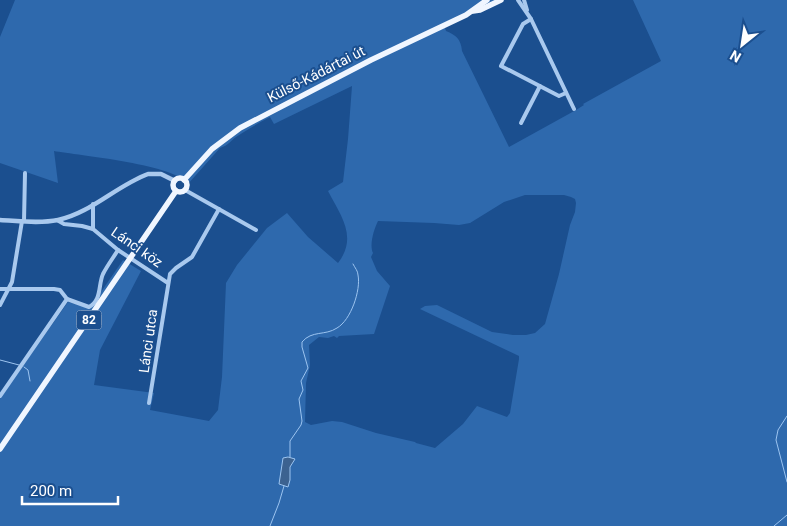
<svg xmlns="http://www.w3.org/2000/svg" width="787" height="526" font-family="Roboto,sans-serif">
<rect width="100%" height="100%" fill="#1b4f8f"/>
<path fill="#2e69ad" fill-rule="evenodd" d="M 15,0 L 496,0 L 444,25 L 446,31 C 456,35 461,39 462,51 L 509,147 L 576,110 L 584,105 L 583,104 L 661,61 L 633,0 L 787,0 L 787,526 L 0,526 L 0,398 L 68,302 L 90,308 L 123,260 L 141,271 L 100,350 L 94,385 L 154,393 L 150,410 L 209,421 L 218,410 L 222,377 L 226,283 L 237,265 L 267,228 L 287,213 L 308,237 L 338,263 C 358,237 341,216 328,191 L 343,182 L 348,139 L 352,86 L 274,124 L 270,117 C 258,123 247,130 236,137 C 229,142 229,145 220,148 L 187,185 C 182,165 76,155 54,151 L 58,183 L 0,163 L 0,37 ZM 525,195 L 564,195 L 571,197 L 575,199 L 576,203 L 575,212 L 570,225 L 559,274 L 545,324 L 535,333 L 526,335 L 513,335 L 492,332 L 437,305 L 425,306 L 420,309 L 519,356 L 519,359 L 510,413 L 507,417 L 477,406 L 463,424 L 435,448 L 416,443 L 415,442 L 376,433 L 342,422 L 332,421 L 311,425 L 305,422 L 306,383 L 310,365 L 309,345 L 319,337 L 328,338 L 334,336 L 337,338 L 339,336 L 374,334 L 390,286 L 377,271 L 371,257 L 373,253 C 369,245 374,229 378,221 L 434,223 L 459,225 L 470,223 L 504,202 Z"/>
<polygon fill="#3c6290" stroke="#9cc4f0" points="288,457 295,459 290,467 290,480 288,487 279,484 283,458"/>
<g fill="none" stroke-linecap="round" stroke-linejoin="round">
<g stroke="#9cc4f0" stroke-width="1">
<polyline points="0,360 19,365"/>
<polyline points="24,367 28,370 30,381"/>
<polyline points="787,416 778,430 776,440 787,482"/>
<path d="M 290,457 L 290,441 L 301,425 L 302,421 L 299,399 L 303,390 L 301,381 L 308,368 L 302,347 L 302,342 C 312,330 325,336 337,328 C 351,320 361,290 358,275 C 358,271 355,268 353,264"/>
<polyline points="270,526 279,503 284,486"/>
<polyline points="774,526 787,515"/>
</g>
<g stroke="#a9c9ee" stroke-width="4">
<polyline points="518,0 531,19 574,109"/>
<polyline points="524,0 527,10"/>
<polyline points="531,19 523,24 501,66 559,96 566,93"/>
<polyline points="521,123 540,86"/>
<polyline points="185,190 256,230"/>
<polyline points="93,204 93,229"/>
<polyline points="57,220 64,224 82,226 93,229 118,250 168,283"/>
<polyline points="24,221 25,173"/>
<path d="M 0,289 L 54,289 L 60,290 L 67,299 L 89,307 C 102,300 98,285 103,274 C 107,266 113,258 118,250"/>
<polyline points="0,305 12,282 22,221"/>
<polyline points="0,396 67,299"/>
<polyline points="149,403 170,274 176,268 192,257 219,209"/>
</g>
<path stroke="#a9c9ee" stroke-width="4.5" d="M 0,220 C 19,221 39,224 58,220 C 91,213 116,186 148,174 L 161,174 L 175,181"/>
<g stroke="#f0f6ff" stroke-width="5.5">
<polyline points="473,11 480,10 501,0"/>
<circle cx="180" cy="185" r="7"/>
<polyline points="184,180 212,149 240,128 371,60 466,15 487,0"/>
<polyline points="0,449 176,191"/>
</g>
</g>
<g text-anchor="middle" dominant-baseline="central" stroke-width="4" stroke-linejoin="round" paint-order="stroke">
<rect fill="#1b4f8f" stroke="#bbcadd" stroke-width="1" x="76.5" y="310.5" width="25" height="19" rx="4"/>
<g font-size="12" font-weight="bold" fill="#fff">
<text x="89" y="320">82</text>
</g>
<g font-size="14" fill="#fff" stroke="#1b4f8f">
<text transform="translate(316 74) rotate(-27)">Külső-Kádártai út</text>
<text transform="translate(137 247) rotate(35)">Lánci köz</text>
<text transform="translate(148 341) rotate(-82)">Lánci utca</text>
</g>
</g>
<g transform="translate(742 45) rotate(210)" stroke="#1b4f8f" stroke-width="4" paint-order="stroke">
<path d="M0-4L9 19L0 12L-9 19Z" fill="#ffffff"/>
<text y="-8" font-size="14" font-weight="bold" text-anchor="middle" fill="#ffffff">N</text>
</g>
<path d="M22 496v8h96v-8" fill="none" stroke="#ffffff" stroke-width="2.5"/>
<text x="30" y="496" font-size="15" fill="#ffffff" stroke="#1b4f8f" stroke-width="4" paint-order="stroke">200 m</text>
</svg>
